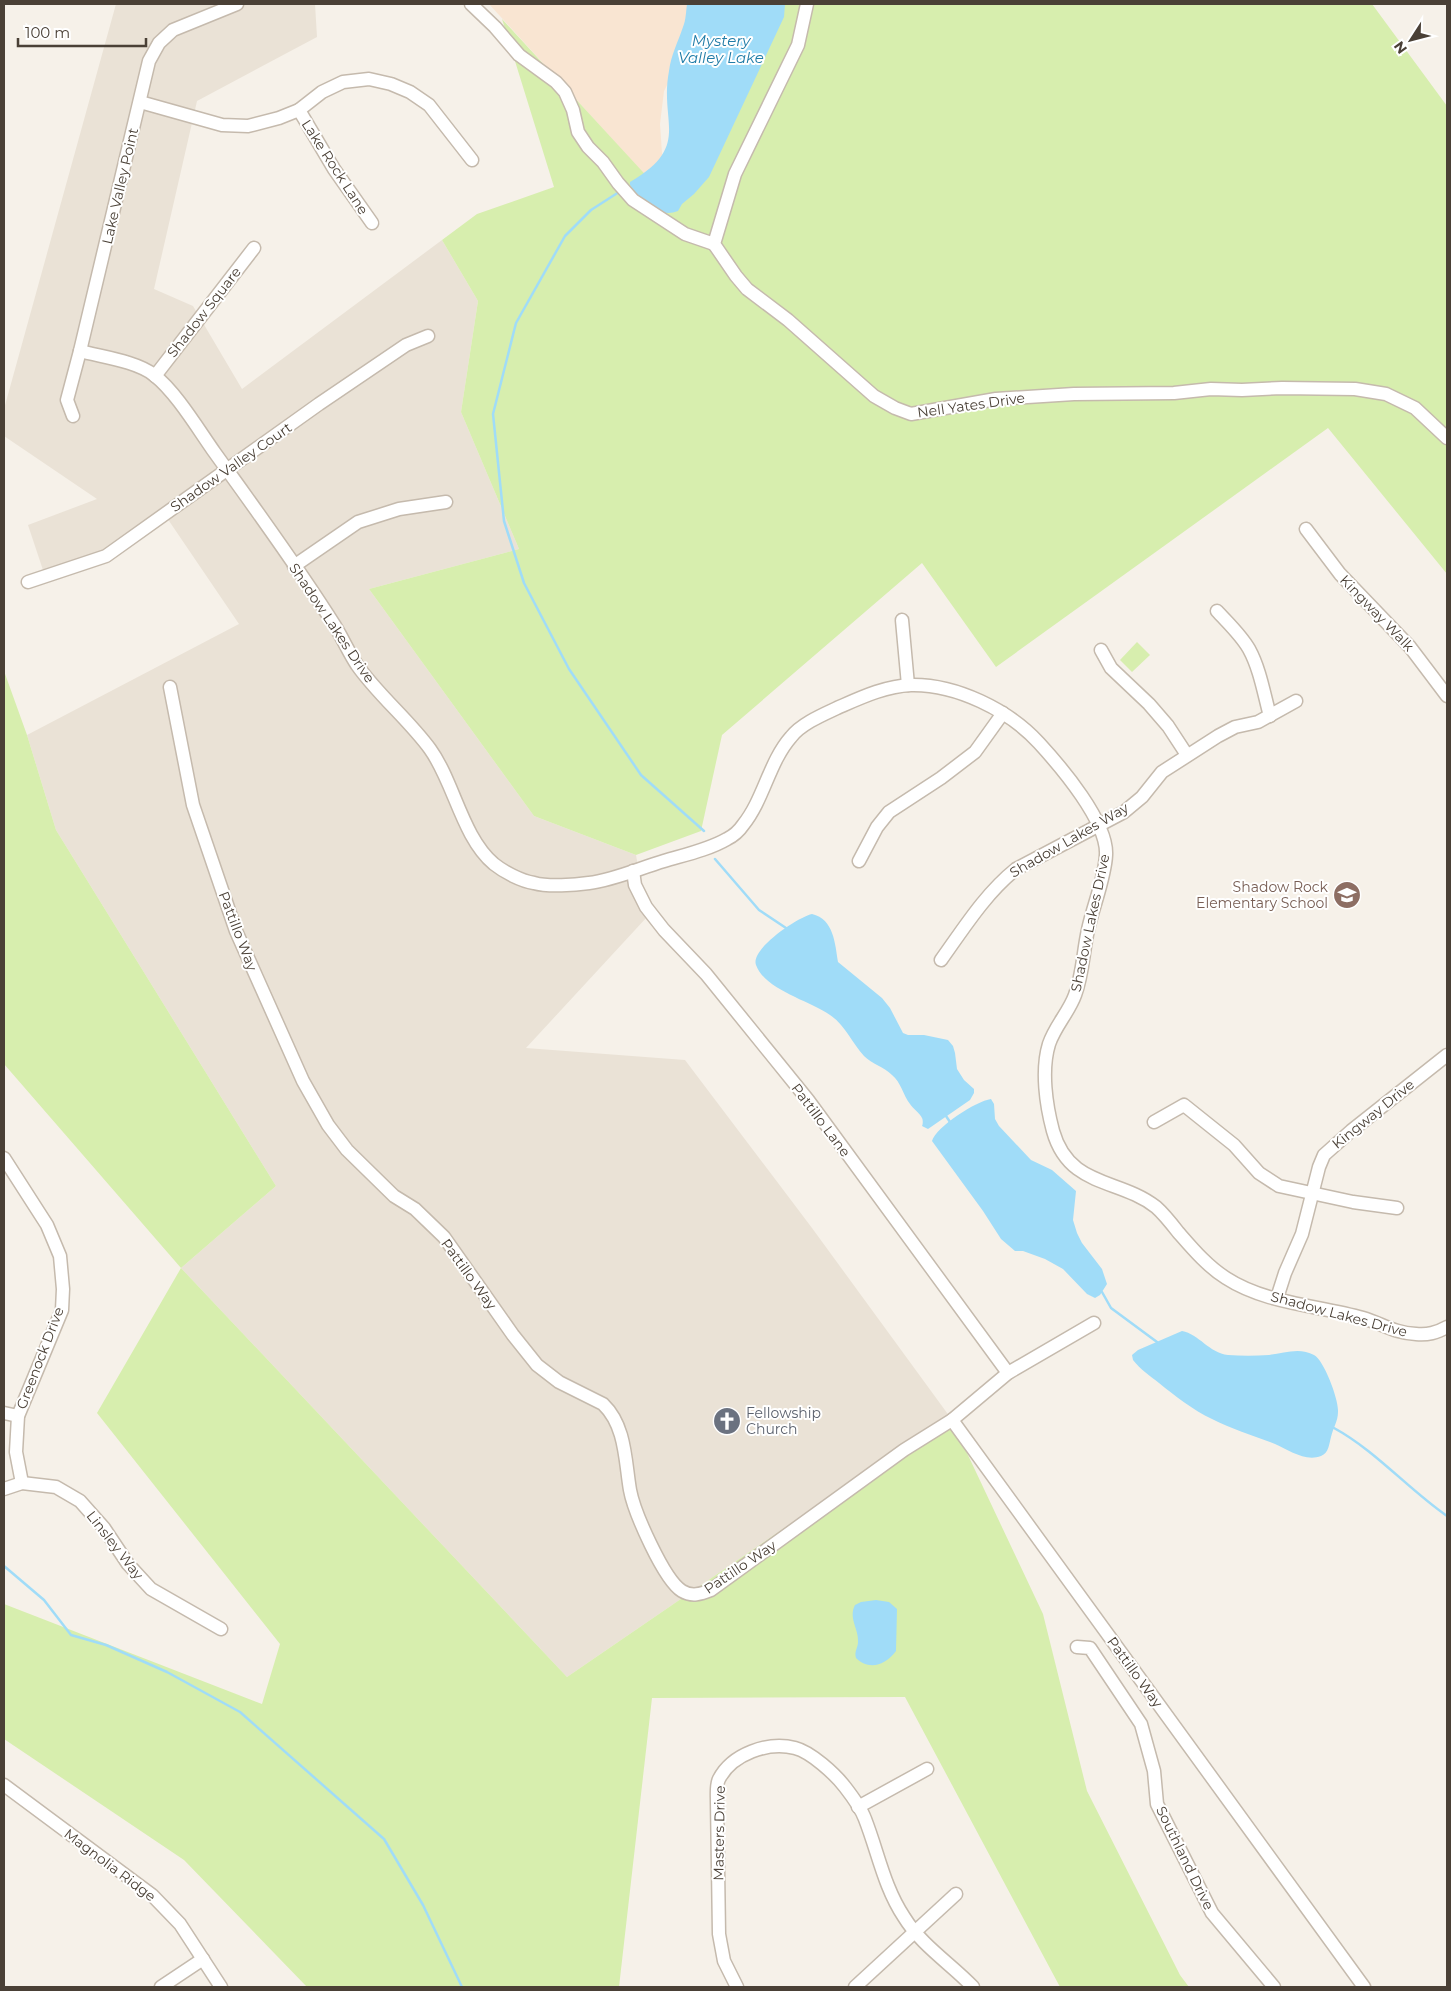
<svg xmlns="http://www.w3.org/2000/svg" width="1451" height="1991" font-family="Montserrat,sans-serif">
<rect width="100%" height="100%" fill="#f6f1e9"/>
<polygon fill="#eae2d6" points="116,4 315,4 317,37 197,101 154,289 193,306 242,389 442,240 478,301 461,412 519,549 369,589 534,816 636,855 647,917 526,1048 685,1060 812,1228 950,1417 850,1483 567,1677 181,1268 276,1186 56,830 27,735 239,624 165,515 108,556 44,573 28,525 97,499 4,436 4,409"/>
<polygon fill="#f9e5d2" points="489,4 688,4 679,62 664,91 660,124 665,197"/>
<g fill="#d7eeae">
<polygon points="734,4 1372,4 1447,106 1447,574 1328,428 996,667 922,563 722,735 701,831 636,855 534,816 369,589 519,549 461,412 478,301 442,240 477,214 554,187 502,19 665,196"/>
<polygon points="1137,642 1150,655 1132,672 1120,660"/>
<polygon points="4,671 27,735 56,830 276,1186 181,1268 567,1677 850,1483 950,1417 1043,1614 1087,1791 1180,1975 1189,1987 1060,1987 905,1697 652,1698 619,1987 307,1987 184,1860 4,1739 4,1604 262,1704 280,1644 97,1413 181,1268 4,1064"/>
</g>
<g fill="#a0dcf8">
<path d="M 687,4 L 785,4 L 784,17 L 709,177 L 694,194 L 682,204 L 678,211 C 658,219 641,200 630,185 L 630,182 C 692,146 659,123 669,71 C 671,55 678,42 683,27 C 686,20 686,11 687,4 Z"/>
<path d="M 812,914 C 834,919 835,944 838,962 L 882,998 L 890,1008 L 903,1033 L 908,1035 L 924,1035 L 948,1040 L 953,1046 L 955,1053 L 957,1069 L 964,1080 L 974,1089 L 974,1093 L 970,1100 L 928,1129 L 922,1126 C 923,1124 923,1120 922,1118 C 920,1113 913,1109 910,1104 C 903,1095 901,1082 892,1075 C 884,1067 872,1064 864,1056 C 852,1043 845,1025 830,1015 C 808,1000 765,990 756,965 C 750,949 798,917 812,914 Z"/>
<path d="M 991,1099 L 994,1104 L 995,1119 L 999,1126 L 1031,1160 L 1052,1170 L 1076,1191 L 1073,1220 L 1077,1233 L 1082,1243 L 1102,1269 L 1107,1284 L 1100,1295 L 1095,1298 L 1087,1294 L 1063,1269 L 1045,1259 L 1023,1251 L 1015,1251 L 1001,1239 L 983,1211 L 932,1141 C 936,1127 976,1101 991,1099 Z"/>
<path d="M 1182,1331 C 1199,1334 1209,1353 1228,1355 C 1241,1356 1255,1356 1269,1355 C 1284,1353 1300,1347 1314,1355 C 1324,1360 1339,1400 1338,1412 C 1338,1421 1333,1428 1331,1437 C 1329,1444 1329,1453 1321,1456 C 1305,1462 1289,1450 1275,1444 C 1254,1436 1232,1429 1212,1419 C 1193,1410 1175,1396 1159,1383 C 1150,1376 1140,1369 1133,1360 L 1132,1355 L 1138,1350 Z"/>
<path d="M 876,1600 L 889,1602 L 897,1609 L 896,1651 C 886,1665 869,1671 856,1658 C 854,1651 858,1648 858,1642 C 859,1629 848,1618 855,1605 L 861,1602 Z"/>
</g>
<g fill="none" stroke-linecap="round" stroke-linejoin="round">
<g stroke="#a0dcf8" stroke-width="2.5">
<polyline points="619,192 591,210 565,236 516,323 493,414 504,521 524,583 569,669 641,775 704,831"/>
<polyline points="715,859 759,910 786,928"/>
<polyline points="946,1116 950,1122"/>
<polyline points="1102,1292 1111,1308 1157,1342"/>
<path d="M 1334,1428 C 1376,1451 1408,1489 1447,1516"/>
<polyline points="4,1566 44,1600 71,1635 106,1645 167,1672 240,1712 384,1839 423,1905 462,1987"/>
</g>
<g stroke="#c5baad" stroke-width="15">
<g id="minor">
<polyline points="471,4 495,27 519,55 556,82 565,92 573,110 578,132 588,147 603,162 618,183 633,200 685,234 714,244"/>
<polyline points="807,4 798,45 735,174 714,244 736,276 747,289 788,320 874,396 895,408 911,414 996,399 1074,394 1174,393 1211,389 1242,390 1282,388 1355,389 1386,394 1415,408 1447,438"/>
<polyline points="140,102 222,125 248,126 279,118 299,110 322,92 343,82 369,79 391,84 410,92 429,105 472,160"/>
<polyline points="299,110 334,169 372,223"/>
<path d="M 80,351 C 102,357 136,361 154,375 C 176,392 198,429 215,453 C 256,510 298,567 335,626 C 343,639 349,653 357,665 C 378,695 408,719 430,749 C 454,782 462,837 494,864 C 504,872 521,881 534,883 C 548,887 575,885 589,883 C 614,880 640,868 664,861 C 684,855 708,850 727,839 C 733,836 739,831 743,825 C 764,799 769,762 791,737 C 801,724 822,715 837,708 C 860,698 885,686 911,685 C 956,684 1009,710 1039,743 C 1061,767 1108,822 1106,855 C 1105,878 1093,906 1088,930 C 1083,952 1083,974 1075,995 C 1069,1012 1055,1026 1049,1044 C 1041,1070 1046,1105 1053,1131 C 1069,1188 1119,1178 1156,1207 C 1164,1214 1171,1223 1178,1232 C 1192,1248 1207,1266 1226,1278 C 1266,1304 1318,1305 1363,1318 C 1383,1324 1394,1333 1416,1334 C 1428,1335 1436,1333 1447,1327"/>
<polyline points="155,376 254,248"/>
<polyline points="73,416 67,400 80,351 149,61 159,43 173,30 237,4"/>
<polyline points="1306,529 1340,574 1410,647 1447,696"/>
<polyline points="294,566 358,522 399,509 446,502"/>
<polyline points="28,582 106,556 319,404 406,345 428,336"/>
<path d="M 1217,611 C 1228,623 1241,635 1249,649 C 1260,669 1264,694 1270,716"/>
<polyline points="902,620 908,685"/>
<polyline points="1101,650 1111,668 1149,704 1168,726 1187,755"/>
<path d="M 170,687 L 193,805 L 236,931 L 303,1081 L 328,1125 L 347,1150 L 394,1196 L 415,1209 L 444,1237 L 513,1335 L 537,1365 L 559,1382 L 603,1404 C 626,1426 625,1461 630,1490 C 634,1512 664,1580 682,1591 C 692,1597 701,1594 711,1590 L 904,1450 L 952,1420 L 1008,1373 L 1094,1323"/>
<polyline points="859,861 877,827 889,812 941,778 975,752 1003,713"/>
<polyline points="633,871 635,885 646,907 664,930 706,974 808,1100 1008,1373"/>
<path d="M 941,960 C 964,928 985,894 1016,869 L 1124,812 L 1142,797 L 1162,772 L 1218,736 L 1235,727 L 1258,722 L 1296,701"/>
<polyline points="1154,1122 1184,1105 1234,1145 1259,1173 1279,1186 1353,1202 1397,1208"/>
<polyline points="4,1158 47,1225 60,1256 63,1289 62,1310 18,1416 16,1452 22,1483"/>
<polyline points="1277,1298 1285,1273 1302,1234 1319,1167 1324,1155 1351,1131 1447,1055"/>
<polyline points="4,1413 18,1416"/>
<polyline points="952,1420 1364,1987"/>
<polyline points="4,1489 22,1483 56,1487 80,1501 104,1528 128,1564 151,1589 221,1629"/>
<polyline points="1077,1647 1090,1648 1141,1724 1154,1771 1157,1804 1212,1913 1274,1987"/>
<polyline points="4,1785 152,1895 180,1924 221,1987"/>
<polyline points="858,1807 927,1769"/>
<polyline points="161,1987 203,1959"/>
<path d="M 737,1987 L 724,1961 L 719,1934 L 717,1801 C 717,1794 716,1785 719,1779 C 732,1754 768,1741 795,1748 C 811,1752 835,1774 845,1787 C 852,1796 861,1808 865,1819 C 878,1852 884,1887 904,1917 C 921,1945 951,1964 973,1987"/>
<polyline points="855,1987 956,1894"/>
</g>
</g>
<use href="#minor" stroke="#fff" stroke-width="12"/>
</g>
<defs>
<g id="school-disc" transform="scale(1.4375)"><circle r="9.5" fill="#8d6e63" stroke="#fff"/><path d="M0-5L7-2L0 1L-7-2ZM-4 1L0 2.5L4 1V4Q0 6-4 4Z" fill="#fff"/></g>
<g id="church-disc" transform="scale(1.4375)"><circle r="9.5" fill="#6b7280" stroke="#fff"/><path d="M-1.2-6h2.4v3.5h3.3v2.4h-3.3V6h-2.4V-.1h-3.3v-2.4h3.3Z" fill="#fff"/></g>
</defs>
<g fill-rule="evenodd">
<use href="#school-disc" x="1347" y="895"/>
<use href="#church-disc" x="727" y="1421"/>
</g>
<g text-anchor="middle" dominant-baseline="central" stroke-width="4" stroke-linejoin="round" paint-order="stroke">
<g font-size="14" fill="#4a4036" stroke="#fff">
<text transform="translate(335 167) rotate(57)">Lake Rock Lane</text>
<text transform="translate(120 186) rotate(-77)">Lake Valley Point</text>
<text transform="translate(204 312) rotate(-52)">Shadow Square</text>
<text transform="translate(971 405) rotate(-8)">Nell Yates Drive</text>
<text transform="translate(231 467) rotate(-35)">Shadow Valley Court</text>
<text transform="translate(1377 613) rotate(46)">Kingway Walk</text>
<text transform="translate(332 623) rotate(56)">Shadow Lakes Drive</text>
<text transform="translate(1069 840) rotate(-30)">Shadow Lakes Way</text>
<text transform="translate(1090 923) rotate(-78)">Shadow Lakes Drive</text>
<text transform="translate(238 931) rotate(69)">Pattillo Way</text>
<text transform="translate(1373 1114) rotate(-39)">Kingway Drive</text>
<text transform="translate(821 1120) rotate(53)">Pattillo Lane</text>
<text transform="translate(469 1274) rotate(54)">Pattillo Way</text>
<text transform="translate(1339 1314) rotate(15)">Shadow Lakes Drive</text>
<text transform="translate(40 1358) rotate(-69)">Greenock Drive</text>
<text transform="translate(115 1545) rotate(52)">Linsley Way</text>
<text transform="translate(740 1567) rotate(-34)">Pattillo Way</text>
<text transform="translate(1135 1672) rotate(54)">Pattillo Way</text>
<text transform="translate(719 1833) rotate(-89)">Masters Drive</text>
<text transform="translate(1185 1858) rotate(64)">Southland Drive</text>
<text transform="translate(110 1865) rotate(37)">Magnolia Ridge</text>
</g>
<g font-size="14" fill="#785e54" stroke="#fff" text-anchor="end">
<text x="1328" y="887">Shadow Rock<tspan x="1328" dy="16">Elementary School</tspan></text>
</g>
<g font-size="14" fill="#5b616d" stroke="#fff" text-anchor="start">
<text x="746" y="1413">Fellowship<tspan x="746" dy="16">Church</tspan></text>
</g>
<g font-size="15" font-style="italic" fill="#207ca7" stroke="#fff">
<text x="721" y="40">Mystery<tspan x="721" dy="17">Valley Lake</tspan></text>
</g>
</g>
<rect width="1451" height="1991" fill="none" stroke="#4a4036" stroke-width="10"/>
<g transform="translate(1411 40) rotate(234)" stroke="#ffffff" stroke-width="4" paint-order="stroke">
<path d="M0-4L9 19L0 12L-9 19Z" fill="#4a4036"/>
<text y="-8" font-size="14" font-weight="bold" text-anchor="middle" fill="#4a4036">N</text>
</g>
<path d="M18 38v8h128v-8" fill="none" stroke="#4a4036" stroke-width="2.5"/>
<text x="25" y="38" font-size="15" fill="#4a4036" stroke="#ffffff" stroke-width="4" paint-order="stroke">100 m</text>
</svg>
